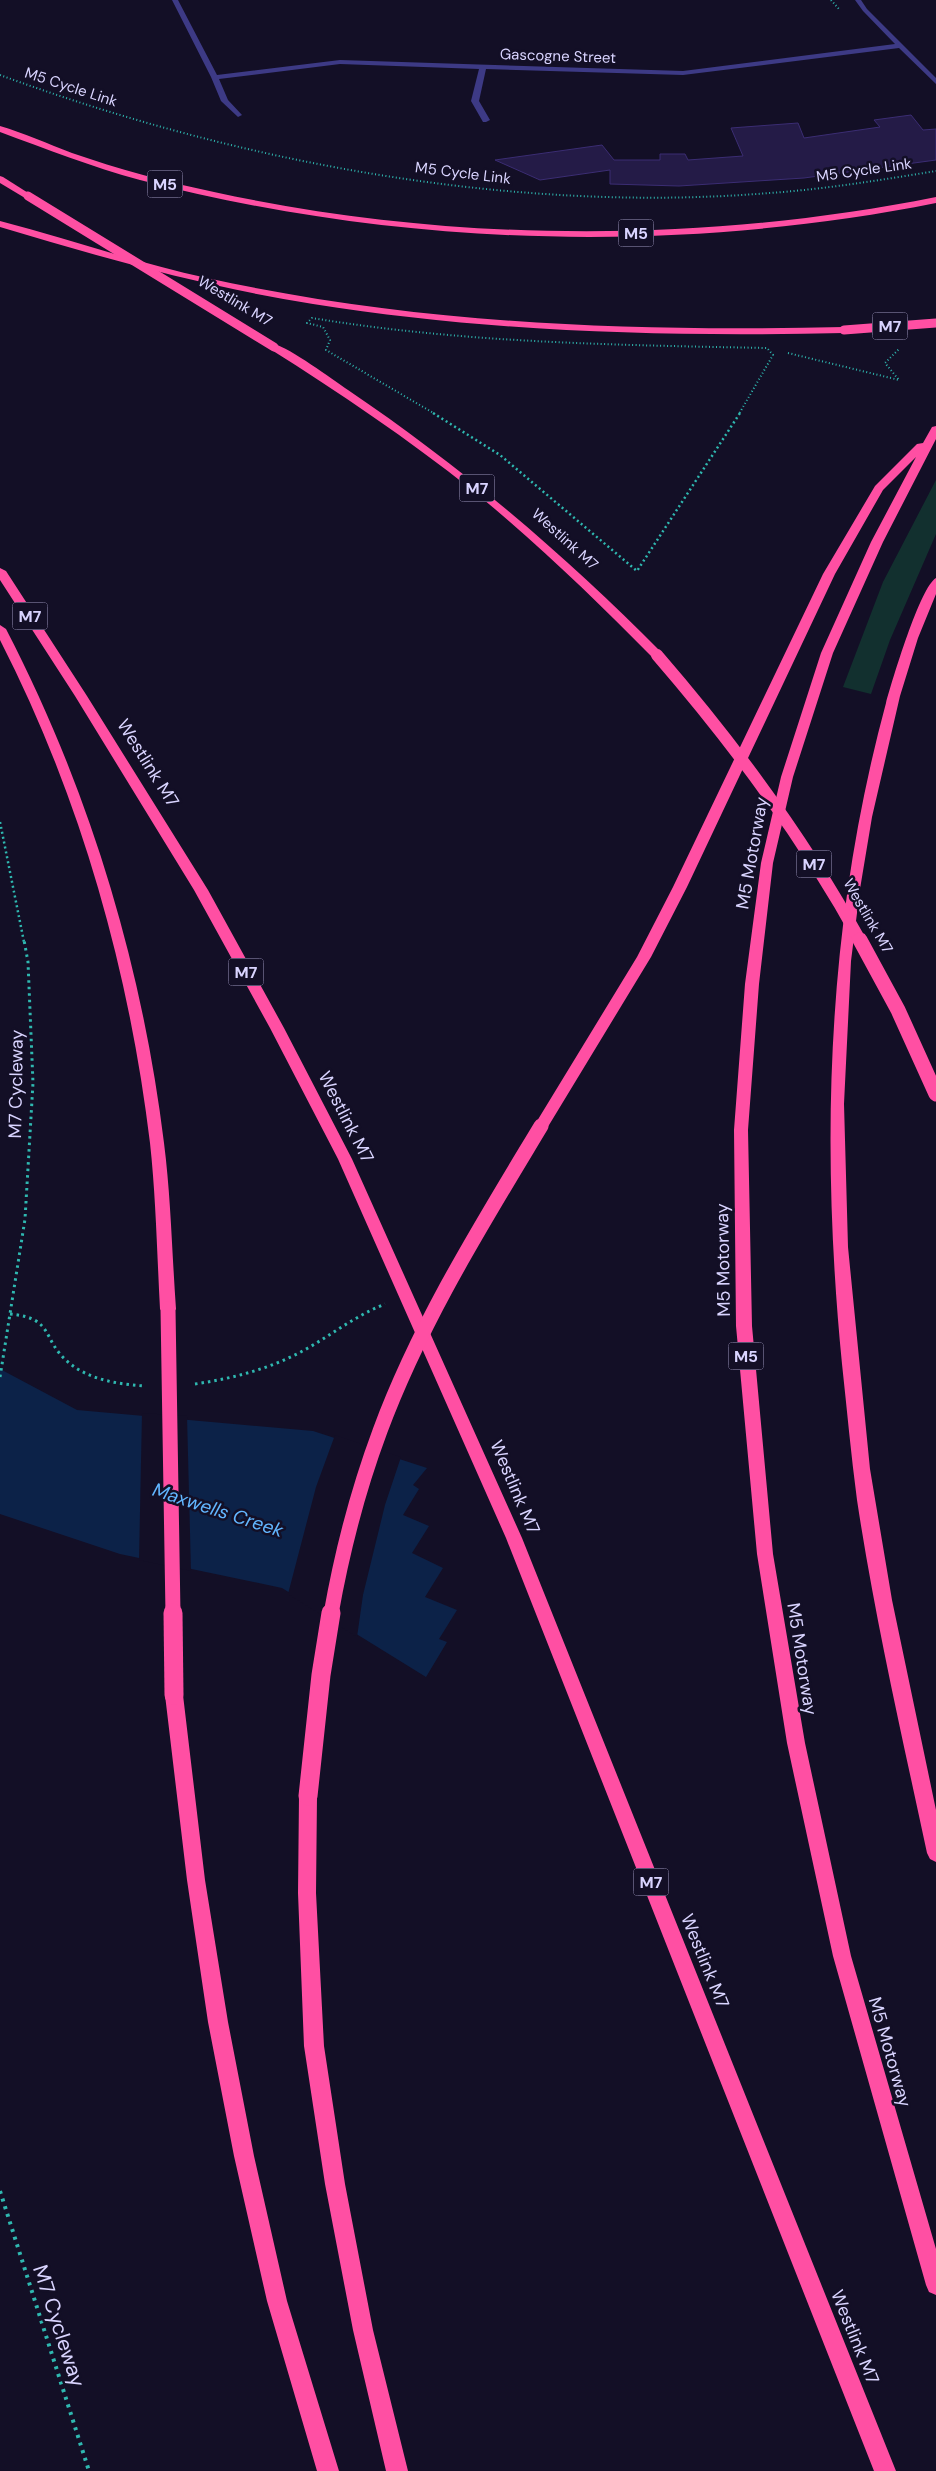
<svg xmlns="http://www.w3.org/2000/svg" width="936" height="2471" font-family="'DM Sans',sans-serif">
<rect width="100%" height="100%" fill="#130f26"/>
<polygon fill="#12302f" points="936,480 936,534 890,640 871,694 843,687 883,582"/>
<polygon fill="#0c2248" points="0,1369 77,1410 313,1431 427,1468 413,1485 419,1489 403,1515 429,1526 412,1553 443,1568 425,1597 457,1610 439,1639 447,1642 426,1677 282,1588 120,1554 0,1514"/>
<g fill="#130f26">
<polygon points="142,1413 187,1416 191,1571 139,1560"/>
<polygon points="335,1435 401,1457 385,1505 363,1595 357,1637 288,1594 316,1487"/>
</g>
<polygon fill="#241b47" stroke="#3b2d73" points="911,115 923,130 936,129 936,160 804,178 679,186 610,184 610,170 540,180 495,160 602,145 614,160 660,160 660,154 685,154 688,160 743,156 731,128 798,123 804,138 880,127 874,120"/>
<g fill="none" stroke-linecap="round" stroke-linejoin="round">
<g stroke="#2fb8b0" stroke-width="2" stroke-dasharray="1 2.5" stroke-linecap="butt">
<polyline points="831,0 839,9"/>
<path d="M 0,75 C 240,163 514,214 770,193 C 826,189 881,180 936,171"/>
<polyline points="788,353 899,380 885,363 899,349"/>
<path d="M 435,414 L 326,350 L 330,340 L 323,327 L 307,323 L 312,318 C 463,343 614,345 767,348 L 773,355 L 739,414"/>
</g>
<g stroke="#2fb8b0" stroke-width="2.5" stroke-dasharray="2 3" stroke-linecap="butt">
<polyline points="433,413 500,455 637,571 740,413"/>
<polyline points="0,822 24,942"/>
</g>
<g stroke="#2fb8b0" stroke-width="3" stroke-dasharray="2.5 4" stroke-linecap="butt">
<path d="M 10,1314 C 55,1318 41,1339 68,1362 C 89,1380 118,1384 144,1386"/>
<polyline points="0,1377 25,1219 33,1083 28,962 24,940"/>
<path d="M 195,1384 C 235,1378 273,1368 308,1348 C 334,1333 357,1315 385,1304"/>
</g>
<polyline stroke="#2fb8b0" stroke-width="4" stroke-dasharray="3 5" stroke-linecap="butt" points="0,2191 89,2471"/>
<polygon fill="#3d3a85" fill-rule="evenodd" points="172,0 178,0 217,75 340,60 683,71 895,44 863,11 855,0 861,0 867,9 936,78 936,84 899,48 683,75 486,69 479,101 490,120 486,122 483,122 471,101 479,69 340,64 219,79 228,100 242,115 238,117 221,101 211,77"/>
<g fill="#ff4fa3" fill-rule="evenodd">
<path d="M 0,126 C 24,133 48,144 72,153 C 118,169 166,182 214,192 C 450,243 700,244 936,197 L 936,203 C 675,255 398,247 140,180 C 92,167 46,149 0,132 Z"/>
<polygon points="0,176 3,177 33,196 25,198 0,183"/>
<path d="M 0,221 C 69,239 137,263 207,278 C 417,324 630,332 844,327 L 849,330 L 844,333 C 666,337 489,332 313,304 C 206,287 103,258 0,227 Z"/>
<path d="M 274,344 C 290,348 332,379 348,390 C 462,467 565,555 661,652 L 661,658 L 653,658 C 595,599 536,542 472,490 C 408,439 340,393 270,349 L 269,347 Z"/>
<polygon points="936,426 936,439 883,542 833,653 793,777 773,863 759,984 748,1130 752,1326 773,1554 805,1743 851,1956 936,2249 936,2295 929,2292 926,2285 833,1956 787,1743 757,1554 736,1326 734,1130 745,984 761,863 781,777 821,653 871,542 916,457 883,490 835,574 687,887 651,957 546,1130 536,1130 534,1126 637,957 673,887 823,574 875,486 917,444 923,443 932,427"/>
<polygon points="0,568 6,571 87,696 208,890 284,1028 352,1159 522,1538 896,2471 874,2471 506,1538 338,1159 270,1028 194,890 75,696 0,580"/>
<path d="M 936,578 L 936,594 L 918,638 L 900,696 L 872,817 L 860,889 L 851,961 L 844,1104 L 848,1247 L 870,1469 L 892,1600 L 936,1810 L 936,1862 L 930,1859 L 927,1853 C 902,1736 875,1619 857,1500 C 851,1455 847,1410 842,1364 C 820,1140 827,921 886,703 C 892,681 920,587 936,578 Z"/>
<path d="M 0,625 L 6,629 C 89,789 142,964 164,1143 C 171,1198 172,1254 176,1309 L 173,1313 L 168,1315 L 163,1313 L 160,1309 C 157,1254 156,1198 150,1143 C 129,969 80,796 0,640 Z"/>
<polygon points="174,1687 180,1689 183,1695 205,1880 228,2022 254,2156 287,2301 339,2471 317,2471 267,2301 234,2156 208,2022 187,1880 165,1695 168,1689"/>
<polygon points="308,1788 314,1790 317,1796 316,1893 324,2046 345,2184 373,2330 408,2471 386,2471 353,2330 325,2184 304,2046 298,1893 299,1796 302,1790"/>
</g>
<g stroke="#ff4fa3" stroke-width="9">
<polyline points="28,196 274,347"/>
<polyline points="844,330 936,323"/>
</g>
<path stroke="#ff4fa3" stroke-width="12" d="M 657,655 C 734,744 804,838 861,942"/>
<g stroke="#ff4fa3" stroke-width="15">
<polyline points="860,940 898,1010 936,1094"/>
<polyline points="168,1309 173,1614"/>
<path d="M 331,1614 C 342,1552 358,1490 380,1431 C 420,1323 482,1224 541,1126"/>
</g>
<g stroke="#ff4fa3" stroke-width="19">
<polyline points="173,1613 174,1695"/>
<polyline points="308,1796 321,1675 331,1613"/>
</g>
</g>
<g text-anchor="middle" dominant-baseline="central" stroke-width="5" stroke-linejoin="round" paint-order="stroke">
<g font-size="15" fill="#d9d4ff" stroke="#130f26">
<text transform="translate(558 56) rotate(2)">Gascogne Street</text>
<text transform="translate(71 87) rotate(18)">M5 Cycle Link</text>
<text transform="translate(864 170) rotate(-8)">M5 Cycle Link</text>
<text transform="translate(463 173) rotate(7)">M5 Cycle Link</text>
<text transform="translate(235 301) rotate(31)">Westlink M7</text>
<text transform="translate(565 539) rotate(42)">Westlink M7</text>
<text transform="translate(868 916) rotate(60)">Westlink M7</text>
</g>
<g fill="#130f26" stroke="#9e99be" stroke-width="1">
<rect x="147.5" y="170.5" width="35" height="27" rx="4"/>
<rect x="618.5" y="219.5" width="35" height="27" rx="4"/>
<rect x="872.5" y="312.5" width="35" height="27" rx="4"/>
<rect x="459.5" y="474.5" width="35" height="27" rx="4"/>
<rect x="12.5" y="602.5" width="35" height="27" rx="4"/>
<rect x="796.5" y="850.5" width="35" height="27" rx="4"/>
<rect x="228.5" y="958.5" width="35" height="27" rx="4"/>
<rect x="728.5" y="1342.5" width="35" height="27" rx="4"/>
<rect x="633.5" y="1868.5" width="35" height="27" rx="4"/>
</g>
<g font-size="16" font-weight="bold" fill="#d9d4ff">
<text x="165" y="184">M5</text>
<text x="636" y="233">M5</text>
<text x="890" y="326">M7</text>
<text x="477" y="488">M7</text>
<text x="30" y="616">M7</text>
<text x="814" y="864">M7</text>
<text x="246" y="972">M7</text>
<text x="746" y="1356">M5</text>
<text x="651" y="1882">M7</text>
</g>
<g font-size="18" fill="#d9d4ff" stroke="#130f26">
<text transform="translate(148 763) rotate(58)">Westlink M7</text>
<text transform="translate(752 853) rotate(-80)">M5 Motorway</text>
<text transform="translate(16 1084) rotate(-89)">M7 Cycleway</text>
<text transform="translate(346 1117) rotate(63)">Westlink M7</text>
<text transform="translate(723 1260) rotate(-91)">M5 Motorway</text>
<text transform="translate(515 1487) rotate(67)">Westlink M7</text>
<text transform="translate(802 1659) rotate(81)">M5 Motorway</text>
<text transform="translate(705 1961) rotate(68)">Westlink M7</text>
<text transform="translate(890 2052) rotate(74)">M5 Motorway</text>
<text transform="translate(855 2337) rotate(68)">Westlink M7</text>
</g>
<g font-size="19" font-style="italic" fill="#62b6ff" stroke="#130f26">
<text transform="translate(218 1510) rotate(18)">Maxwells Creek</text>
</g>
<g font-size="21" fill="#d9d4ff" stroke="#130f26">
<text transform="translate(59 2326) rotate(72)">M7 Cycleway</text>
</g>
</g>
</svg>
